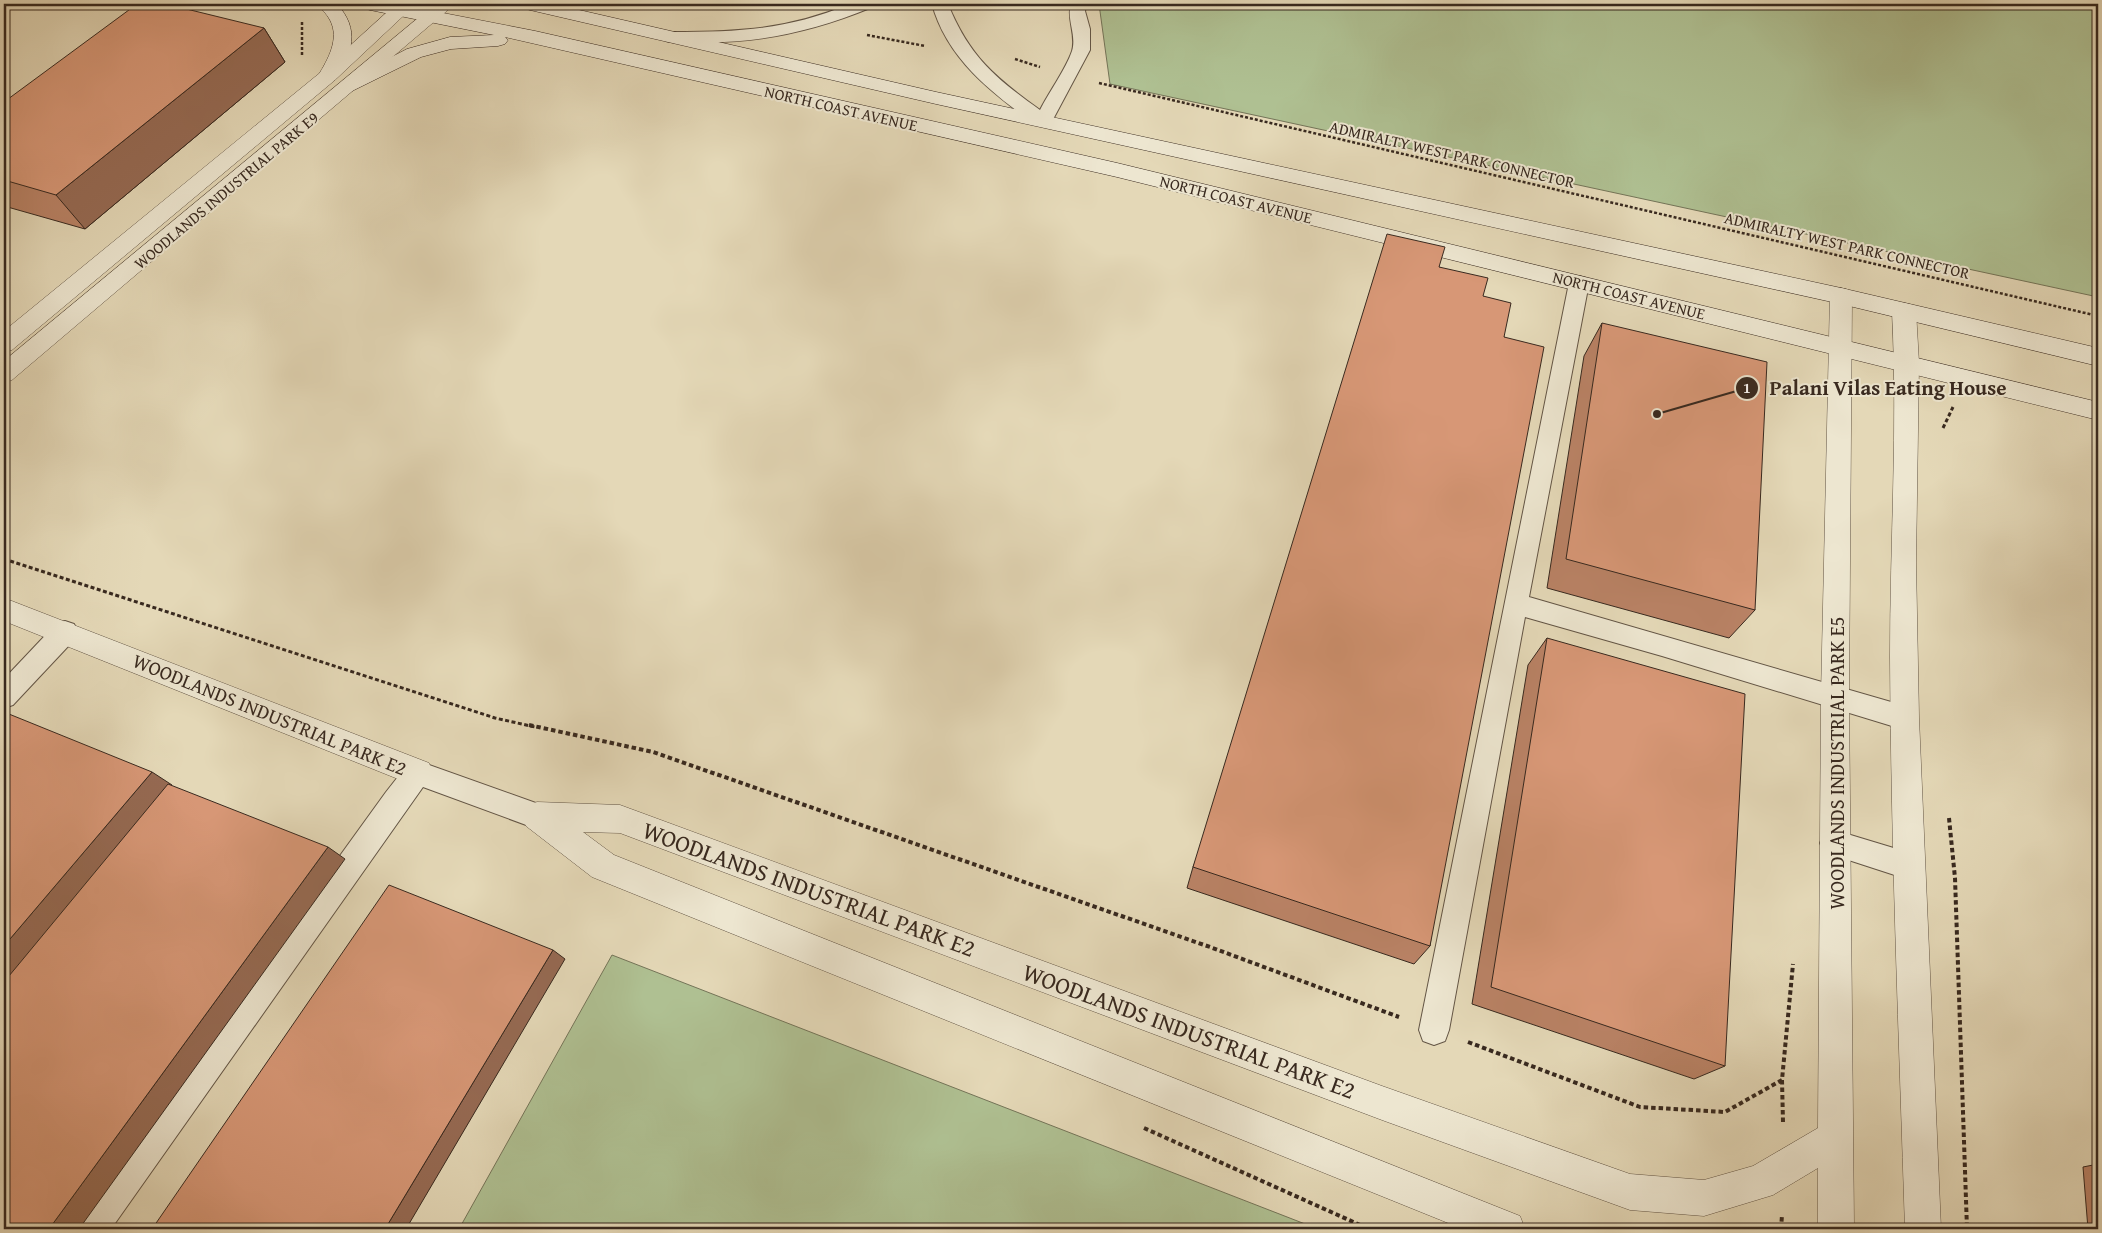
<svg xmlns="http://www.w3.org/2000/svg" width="2102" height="1233" font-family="'Gentium Book Plus',serif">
<rect width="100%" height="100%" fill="#e4d8b7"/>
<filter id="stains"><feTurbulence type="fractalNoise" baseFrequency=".004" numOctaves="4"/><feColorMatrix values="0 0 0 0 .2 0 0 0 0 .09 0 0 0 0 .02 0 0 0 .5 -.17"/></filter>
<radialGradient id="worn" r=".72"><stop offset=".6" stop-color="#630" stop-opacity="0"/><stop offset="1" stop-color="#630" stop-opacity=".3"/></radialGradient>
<g fill="#afc092" stroke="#747458">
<polygon points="1099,4 2098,4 2098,297 1110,84"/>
<polygon points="612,955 1318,1229 459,1229"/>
</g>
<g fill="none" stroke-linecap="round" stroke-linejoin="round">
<g stroke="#635545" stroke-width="2">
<g id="service">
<path d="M 850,4 L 872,4 L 870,8 C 816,30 763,43 704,42 C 692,42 678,44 666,41 L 663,37 L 666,33 L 672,32 C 739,32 787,30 850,4 Z"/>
<path d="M 932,4 L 948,4 C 969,56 995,78 1040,110 C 1049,92 1066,69 1072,51 C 1077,35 1066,19 1071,4 L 1087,4 L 1085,11 L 1090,29 L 1090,50 L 1050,125 L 1036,125 C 992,93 947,59 932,4 Z"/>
<polygon points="1579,276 1586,278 1589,283 1529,597 1905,706 1914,710 1918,718 1914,726 1905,730 1662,656 1525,617 1449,1030 1445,1041 1434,1045 1423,1041 1419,1030 1569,283 1572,278"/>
<polygon points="65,621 74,624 78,632 74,640 13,705 4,708 4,679 56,624"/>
<polygon points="418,761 547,807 551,816 547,825 537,829 423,787 111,1229 75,1229 79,1217 386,792 408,764"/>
<polygon points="1834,830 1920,856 1924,866 1920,876 1910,880 1824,852 1820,843 1824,834"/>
</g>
</g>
<g stroke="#635545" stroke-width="1">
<g id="minor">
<polygon points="396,4 416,4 335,80 12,350 4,352 4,331 321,72"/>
<polygon points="435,4 455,4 12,380 4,383 4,361"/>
<polygon points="1841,288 1849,290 1852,296 1849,696 1854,1229 1818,1229 1818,1168 1773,1195 1704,1216 1630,1210 1382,1120 620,833 583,832 614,855 1520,1216 1525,1229 1463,1229 592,877 526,826 522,816 526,806 537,802 620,805 1382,1086 1630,1174 1704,1180 1753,1166 1818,1128 1821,696 1830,296 1833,290"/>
<path d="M 1904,303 L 1912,305 L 1916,311 L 1919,363 L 1916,563 L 1919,718 L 1941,1229 L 1905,1229 C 1899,1038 1891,848 1890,657 C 1890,542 1898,426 1892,311 L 1896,305 Z"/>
<polygon points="4,598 429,763 433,773 429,783 418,787 4,621"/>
</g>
</g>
<g stroke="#38291f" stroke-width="1">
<g id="secondary">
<path d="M 318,4 L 337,4 C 360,29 353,54 335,80 L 321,80 L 318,76 C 328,59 340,39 330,20 C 327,14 321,9 318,4 Z"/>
<polygon points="361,4 397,4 535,31 1117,163 2098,402 2098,420 1117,177 505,37 508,40 505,44 498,46 451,49 421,57 350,92 343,90 340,86 343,82 407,49 450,37 494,35 370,10 363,8"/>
<polygon points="521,4 553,4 936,92 1841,288 2098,348 2098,366 1841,304 936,104 530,10 523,8"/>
</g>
</g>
<g stroke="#38291f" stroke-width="2.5" stroke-dasharray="3 2" stroke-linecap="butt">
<polyline points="302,22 302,56"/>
<polyline points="867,35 925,46"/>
<polyline points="1015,59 1040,67"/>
<polyline points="1099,83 2098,316"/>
</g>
<g stroke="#38291f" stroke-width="3" stroke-dasharray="4 2.5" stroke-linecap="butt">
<polyline points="1943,428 1953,407"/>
<polyline points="4,559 495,718 535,727"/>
</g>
<g stroke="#38291f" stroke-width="4" stroke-dasharray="4.5 3" stroke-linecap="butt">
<polyline points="529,725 653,752 1210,947 1399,1017"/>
<polyline points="1949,818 1955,878 1967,1229"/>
<polyline points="1468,1042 1640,1107 1725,1112 1782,1080 1793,964"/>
<polyline points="1782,1080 1783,1122"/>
<polyline points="1144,1128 1369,1229"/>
<polyline points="1781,1229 1782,1215"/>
</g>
<use href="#service" fill="#ede6d0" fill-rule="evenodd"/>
<use href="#minor" fill="#ede6d0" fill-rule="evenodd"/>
<use href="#secondary" fill="#ede6d0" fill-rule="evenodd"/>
</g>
<g fill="#b98265" stroke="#38291f">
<polygon points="264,28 285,62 85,229 4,206 4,102"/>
<polygon points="1439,267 1483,296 1504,337 1430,946 1414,964 1187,888 1193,867"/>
<polygon points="1602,323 1755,610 1729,638 1547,588 1584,356"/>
<polygon points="1547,638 1725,1066 1694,1079 1472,1004 1528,665"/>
<polygon points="2098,1164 2098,1229 2088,1229 2083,1167"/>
</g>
<g fill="#966a53" stroke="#38291f">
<polygon points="264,28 285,62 85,229 56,195"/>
<polygon points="152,772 172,785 4,986 4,946"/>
<polygon points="328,847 345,859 79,1229 49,1229"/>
<polygon points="553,950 565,959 406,1229 385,1229"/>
</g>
<g fill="#d79776" stroke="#38291f">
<polygon points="137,4 166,4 264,28 56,195 4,180 4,102"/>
<polygon points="1387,234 1445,247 1439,267 1488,278 1483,296 1511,303 1504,337 1544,347 1430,946 1193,867"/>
<polygon points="1602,323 1767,362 1755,610 1566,559"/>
<polygon points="1547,638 1745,694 1725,1066 1491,987"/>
<polygon points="4,712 152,772 4,946"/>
<polygon points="168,784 328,847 49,1229 4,1229 4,982"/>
<polygon points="389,885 553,950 385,1229 152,1229"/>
</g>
<g text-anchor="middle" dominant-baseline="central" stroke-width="4" stroke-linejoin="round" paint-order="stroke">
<g font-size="16" fill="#38291f" stroke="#ede6d0">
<text transform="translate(841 108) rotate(13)">NORTH COAST AVENUE</text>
<text transform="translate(1452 154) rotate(13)">ADMIRALTY WEST PARK CONNECTOR</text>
<text transform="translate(226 190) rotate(-40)">WOODLANDS INDUSTRIAL PARK E9</text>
<text transform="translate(1236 199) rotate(14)">NORTH COAST AVENUE</text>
<text transform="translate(1847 245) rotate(13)">ADMIRALTY WEST PARK CONNECTOR</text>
<text transform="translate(1629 295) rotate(14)">NORTH COAST AVENUE</text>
</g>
<g font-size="20" fill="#38291f" stroke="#ede6d0">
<text transform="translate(270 714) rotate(22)">WOODLANDS INDUSTRIAL PARK E2</text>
<text transform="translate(1836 763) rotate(-90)">WOODLANDS INDUSTRIAL PARK E5</text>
</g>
<g font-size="24" fill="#38291f" stroke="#ede6d0">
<text transform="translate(809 889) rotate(20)">WOODLANDS INDUSTRIAL PARK E2</text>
<text transform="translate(1189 1031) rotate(20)">WOODLANDS INDUSTRIAL PARK E2</text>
</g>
</g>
<path fill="none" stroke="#38291f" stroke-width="2" d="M1657 414L1747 388"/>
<g fill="#38291f" stroke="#ede6d0" stroke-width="2">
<circle cx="1657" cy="414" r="5"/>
<circle cx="1747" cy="388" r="12"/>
</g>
<g font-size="15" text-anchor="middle" font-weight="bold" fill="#fff">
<text x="1747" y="393">1</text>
</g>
<g font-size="21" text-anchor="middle" font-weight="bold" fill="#38291f" stroke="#ede6d0" stroke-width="4" stroke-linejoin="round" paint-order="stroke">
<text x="1888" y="395">Palani Vilas Eating House</text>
</g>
<rect width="2102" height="1233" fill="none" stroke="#e4d8b7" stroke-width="20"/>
<rect x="5" y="5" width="2092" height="1223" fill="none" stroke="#38291f" stroke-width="2.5"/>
<rect x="10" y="10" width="2082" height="1213" fill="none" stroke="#38291f"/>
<rect width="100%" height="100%" filter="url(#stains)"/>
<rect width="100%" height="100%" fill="url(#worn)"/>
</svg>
